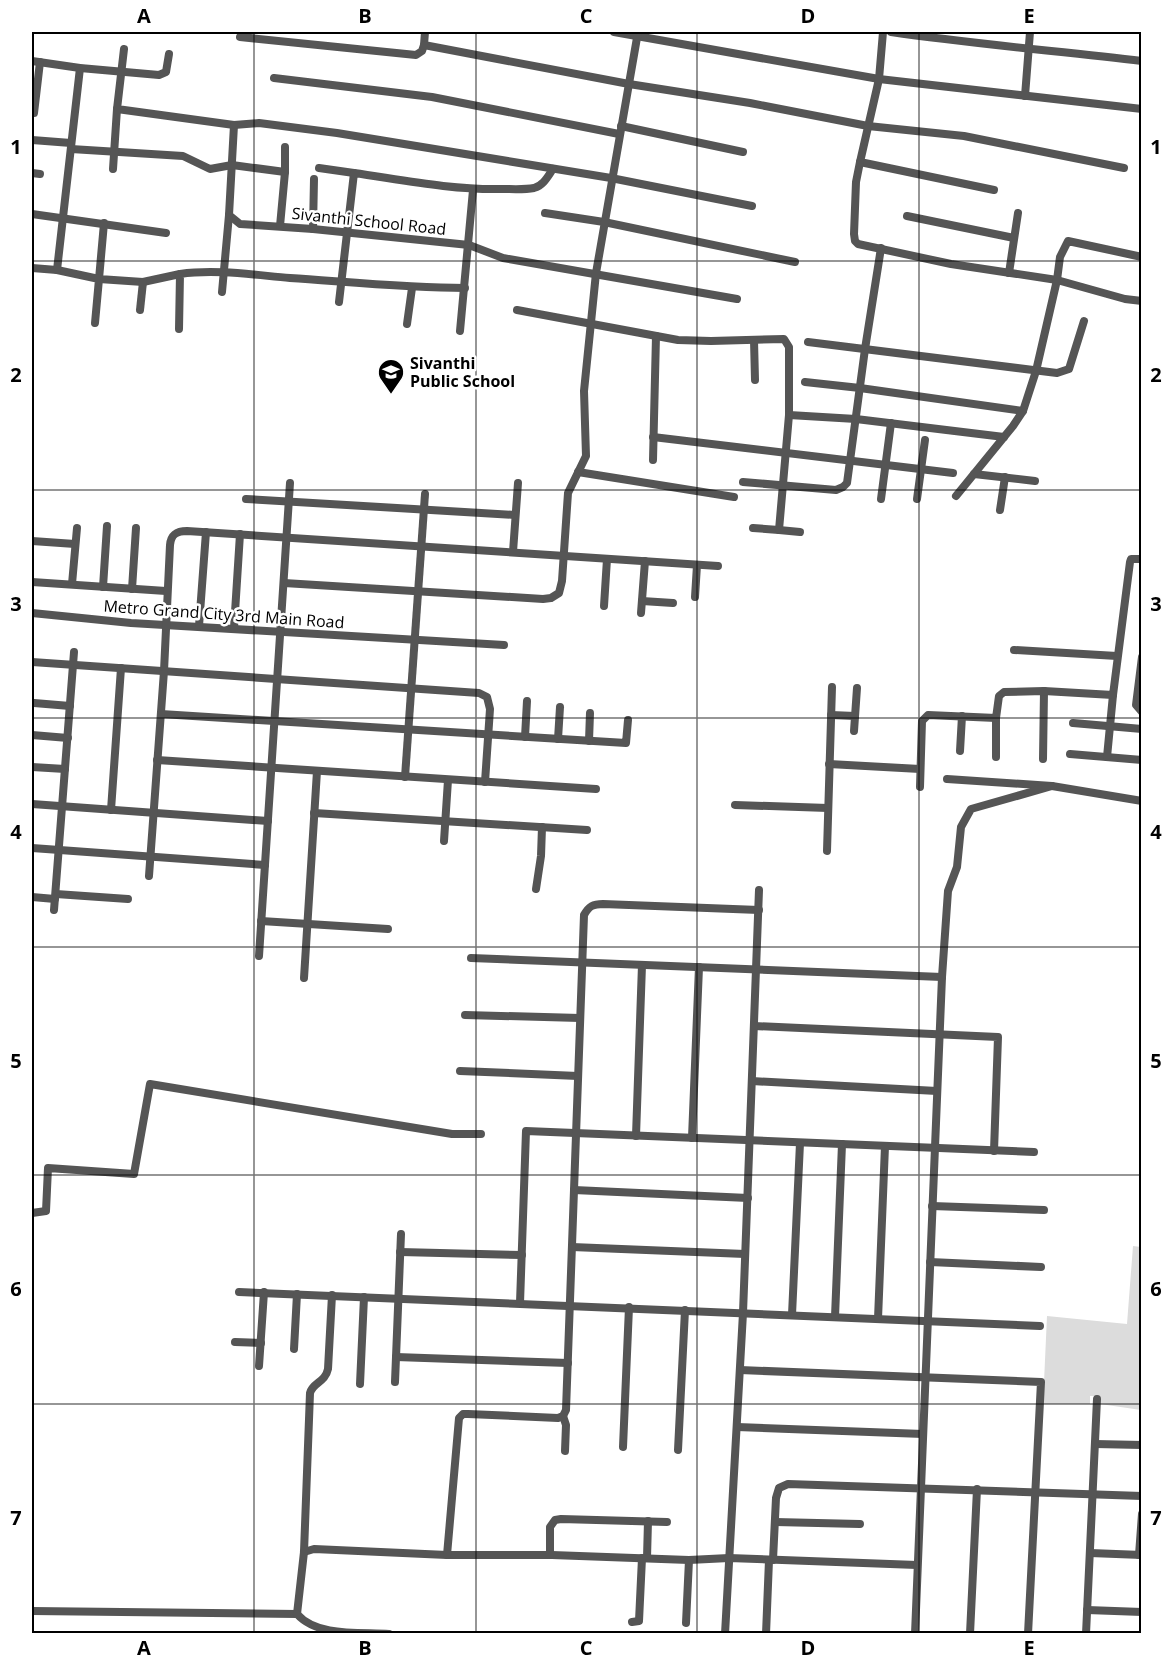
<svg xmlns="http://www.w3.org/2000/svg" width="1173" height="1665" font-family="'Open Sans',sans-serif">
<rect width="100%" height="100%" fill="#fff"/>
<polygon fill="#dcdcdc" points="1133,1246 1141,1247 1141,1410 1100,1404 1100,1396 1090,1396 1090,1404 1043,1404 1047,1316 1127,1324"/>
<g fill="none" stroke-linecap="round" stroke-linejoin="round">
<g stroke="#555" stroke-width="8">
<polyline points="425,32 424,45 629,84 750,103 868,126 964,136 1124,168"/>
<polyline points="614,32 879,79 1142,109"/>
<polyline points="883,32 879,79 860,162 994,190"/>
<path d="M 891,32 C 974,44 1058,51 1142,61"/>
<polyline points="240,37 416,55 422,51 424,45"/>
<polyline points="124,49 117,109 234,125 259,123 337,133 611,178 752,206"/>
<polyline points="32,61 80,68 159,75 166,72 169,54"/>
<polyline points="274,78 432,97 619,134"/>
<polyline points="1025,96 1030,32"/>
<polyline points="34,113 40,62"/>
<polyline points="234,125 229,215 240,224 313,229 469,245 503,258 737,299"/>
<polyline points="621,126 743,152"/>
<polyline points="32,140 71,143"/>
<polyline points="71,149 183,156 210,169 232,165 285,172"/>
<polyline points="860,162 856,182 854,234 855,241 858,244 951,264 1057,280 1125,299 1142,301"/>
<polyline points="319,168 354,173"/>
<polyline points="113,169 117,109"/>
<polyline points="32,173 40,174"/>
<polyline points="545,213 604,222 795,262"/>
<polyline points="32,214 166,233"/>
<polyline points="907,216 1014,238"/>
<polyline points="104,223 99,279 143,282 180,274"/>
<polyline points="280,226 285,172 285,147"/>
<polyline points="313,229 314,179"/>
<polyline points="32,268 57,270 99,279 95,323"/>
<polyline points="57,270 80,68"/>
<polyline points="1009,273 1018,213"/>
<polyline points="222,292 229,215"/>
<path d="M 339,302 L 354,173 C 403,180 452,190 501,189 C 512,189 524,190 534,188 C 544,185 548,176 553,169"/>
<polyline points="140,310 143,282"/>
<polyline points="517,310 678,340 711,341 784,339 789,347 789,415 779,530 753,528"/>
<polyline points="407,324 412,288"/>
<path d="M 179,329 L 180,274 C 216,269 254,275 290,278 C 349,282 407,288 465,288"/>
<polyline points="460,331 473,190"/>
<polyline points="754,340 755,380"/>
<polyline points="808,342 1057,373 1069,369 1084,321"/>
<polyline points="805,382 860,388 1023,411"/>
<polyline points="789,415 856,419 1004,437"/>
<polyline points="653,437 953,473"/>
<polyline points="653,460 656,336"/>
<polyline points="578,472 734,497"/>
<polyline points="974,474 1035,481"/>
<polyline points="743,482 836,490 843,487 847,483 865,349 881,248"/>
<polyline points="956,496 1013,426 1023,411 1036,371 1057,280 1060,257 1068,241 1142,257"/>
<polyline points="246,499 515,515"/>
<polyline points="881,499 891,423"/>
<polyline points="917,499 925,440"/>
<polyline points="1000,510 1005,477"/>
<polyline points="779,530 800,532"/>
<polyline points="32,541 75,544"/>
<polyline points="513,552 518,483"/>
<polyline points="32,582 166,591"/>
<polyline points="284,583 543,599 551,598 559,593 562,581 568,493 586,456 584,391 596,273 638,32"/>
<polyline points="72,584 77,528"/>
<polyline points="103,587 107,526"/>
<polyline points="132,589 136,528"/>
<polyline points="695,597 697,565"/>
<polyline points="642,601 673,603"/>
<polyline points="604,606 607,559"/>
<polyline points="32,613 131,623 504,645"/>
<polyline points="641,613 645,561"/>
<polyline points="199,626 206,532"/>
<polyline points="234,628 240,534"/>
<polyline points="1014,650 1117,656"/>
<polyline points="1142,657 1136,705 1142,712"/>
<polyline points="32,662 479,693 487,697 490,709 485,782"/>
<polyline points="34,703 70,706"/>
<polyline points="161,714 626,743 628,720"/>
<polyline points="831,715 855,716"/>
<polyline points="1073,723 1142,729"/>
<polyline points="854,731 857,688"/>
<polyline points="32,735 68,738"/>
<polyline points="525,737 527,701"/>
<polyline points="558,739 560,707"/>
<polyline points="589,741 590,713"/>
<polyline points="960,751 962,716"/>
<polyline points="1070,754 1142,760"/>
<polyline points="996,757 996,718"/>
<polyline points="1107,757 1113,695"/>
<polyline points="1043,759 1044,691"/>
<polyline points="157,760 596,789"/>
<polyline points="829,764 920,769"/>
<polyline points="32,767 65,769"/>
<polyline points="405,777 425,494"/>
<polyline points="947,779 1052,786 1142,801"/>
<polyline points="920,787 922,721 928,715 996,718 999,696 1004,692 1044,691 1113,695 1130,562 1131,559 1142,559"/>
<polyline points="32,804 268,821"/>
<polyline points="735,805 828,808"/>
<polyline points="111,810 121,668"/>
<polyline points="314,813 587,830"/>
<polyline points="444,841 448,780"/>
<polyline points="32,848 265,865"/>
<polyline points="827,851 832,687"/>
<path d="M 149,876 L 164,671 L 170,545 C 171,534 177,531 187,531 L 718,566"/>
<polyline points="536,889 541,856 542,827"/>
<polyline points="56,894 128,899"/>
<polyline points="32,897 55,899"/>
<polyline points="54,910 74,652"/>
<polyline points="261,921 388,929"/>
<polyline points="259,956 290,483"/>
<polyline points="471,958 942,977"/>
<polyline points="304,978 317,771"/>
<polyline points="465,1015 580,1018"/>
<polyline points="754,1026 998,1037 994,1151"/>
<polyline points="460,1071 578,1076"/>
<polyline points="752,1081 937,1091"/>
<polyline points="636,1136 642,965"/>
<polyline points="692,1138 699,967"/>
<polyline points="574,1190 748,1198"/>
<polyline points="932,1206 1044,1210"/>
<polyline points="32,1213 46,1211 48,1168 134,1174 150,1084 452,1134 481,1134"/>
<polyline points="572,1247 745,1254"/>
<polyline points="400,1252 522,1255"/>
<polyline points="930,1262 1041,1267"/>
<polyline points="239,1292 1040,1326"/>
<polyline points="520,1303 526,1131 1034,1152"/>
<polyline points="792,1315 800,1143"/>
<polyline points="835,1317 842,1144"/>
<polyline points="878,1319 885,1146"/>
<polyline points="235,1342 261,1343"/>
<polyline points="294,1349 297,1294"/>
<polyline points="396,1357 568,1363"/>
<polyline points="259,1366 264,1292"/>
<polyline points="740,1370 1041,1382 1028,1634"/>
<polyline points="395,1382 401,1234"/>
<polyline points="360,1384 364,1297"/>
<polyline points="563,1416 566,1425 565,1451"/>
<polyline points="737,1427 923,1434"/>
<polyline points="1095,1444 1142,1445"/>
<polyline points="623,1447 629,1307"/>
<polyline points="678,1450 685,1310"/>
<polyline points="775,1522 860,1524"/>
<polyline points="304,1552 314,1549 447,1555 552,1555 689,1560 729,1558 917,1565"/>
<polyline points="1090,1553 1142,1555"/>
<path d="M 447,1555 L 459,1418 L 463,1414 L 468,1414 L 558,1418 L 563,1416 L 566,1410 L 584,915 C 589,906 593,904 603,904 L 759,910"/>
<polyline points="550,1555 550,1527 555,1520 561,1519 667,1522"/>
<polyline points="1139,1555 1142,1514"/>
<polyline points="647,1558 648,1521"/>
<polyline points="773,1560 776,1498 779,1488 788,1484 1142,1496"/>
<polyline points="1087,1610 1142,1612"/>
<path d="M 32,1611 L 297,1614 L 304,1552 L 310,1393 C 313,1382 325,1383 328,1369 L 332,1295"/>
<path d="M 297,1614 C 317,1637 360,1632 389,1634"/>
<polyline points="632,1622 639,1621 642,1558"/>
<polyline points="686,1623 689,1560"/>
<polyline points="725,1634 743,1313 759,890"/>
<polyline points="766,1634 769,1560"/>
<polyline points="915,1634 942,977 948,891 957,867 961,827 971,809 1052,786"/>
<polyline points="970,1634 977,1489"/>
<polyline points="1086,1634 1097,1399"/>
</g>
</g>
<path fill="none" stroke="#000" stroke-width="1.5" stroke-opacity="0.55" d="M 254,32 L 254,1634M 476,32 L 476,1634M 697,32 L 697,1634M 919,32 L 919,1634M 32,261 L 1142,261M 32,490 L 1142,490M 32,718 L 1142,718M 32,947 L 1142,947M 32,1175 L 1142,1175M 32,1404 L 1142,1404"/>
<defs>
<g id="school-pin" transform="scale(1.35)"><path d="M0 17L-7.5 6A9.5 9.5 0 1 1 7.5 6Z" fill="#000" stroke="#fff"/><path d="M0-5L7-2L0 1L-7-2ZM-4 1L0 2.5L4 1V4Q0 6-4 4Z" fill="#fff"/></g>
</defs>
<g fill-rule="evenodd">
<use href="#school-pin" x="391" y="372"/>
</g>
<g text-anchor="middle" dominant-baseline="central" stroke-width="5" stroke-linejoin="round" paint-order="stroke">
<g font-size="16" fill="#000" stroke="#fff">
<text transform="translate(369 221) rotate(6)">Sivanthi School Road</text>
<text transform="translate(224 614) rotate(4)">Metro Grand City 3rd Main Road</text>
</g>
<g font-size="16" font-weight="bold" fill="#000" stroke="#fff" text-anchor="start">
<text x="410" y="363">Sivanthi<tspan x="410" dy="18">Public School</tspan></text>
</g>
</g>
<rect width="1173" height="1665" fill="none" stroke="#ffffff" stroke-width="66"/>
<rect x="33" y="33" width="1107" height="1599" fill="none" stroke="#000" stroke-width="2"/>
<g font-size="20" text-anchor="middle" font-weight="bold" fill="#000">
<text x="144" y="23">A</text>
<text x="365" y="23">B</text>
<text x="586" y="23">C</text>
<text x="808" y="23">D</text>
<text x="1029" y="23">E</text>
<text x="16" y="154">1</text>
<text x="1156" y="154">1</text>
<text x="16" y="382">2</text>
<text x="1156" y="382">2</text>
<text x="16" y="611">3</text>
<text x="1156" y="611">3</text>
<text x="16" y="839">4</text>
<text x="1156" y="839">4</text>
<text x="16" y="1068">5</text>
<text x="1156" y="1068">5</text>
<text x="16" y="1296">6</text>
<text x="1156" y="1296">6</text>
<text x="16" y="1525">7</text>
<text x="1156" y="1525">7</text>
<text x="144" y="1655">A</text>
<text x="365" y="1655">B</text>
<text x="586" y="1655">C</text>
<text x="808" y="1655">D</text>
<text x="1029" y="1655">E</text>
</g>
</svg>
